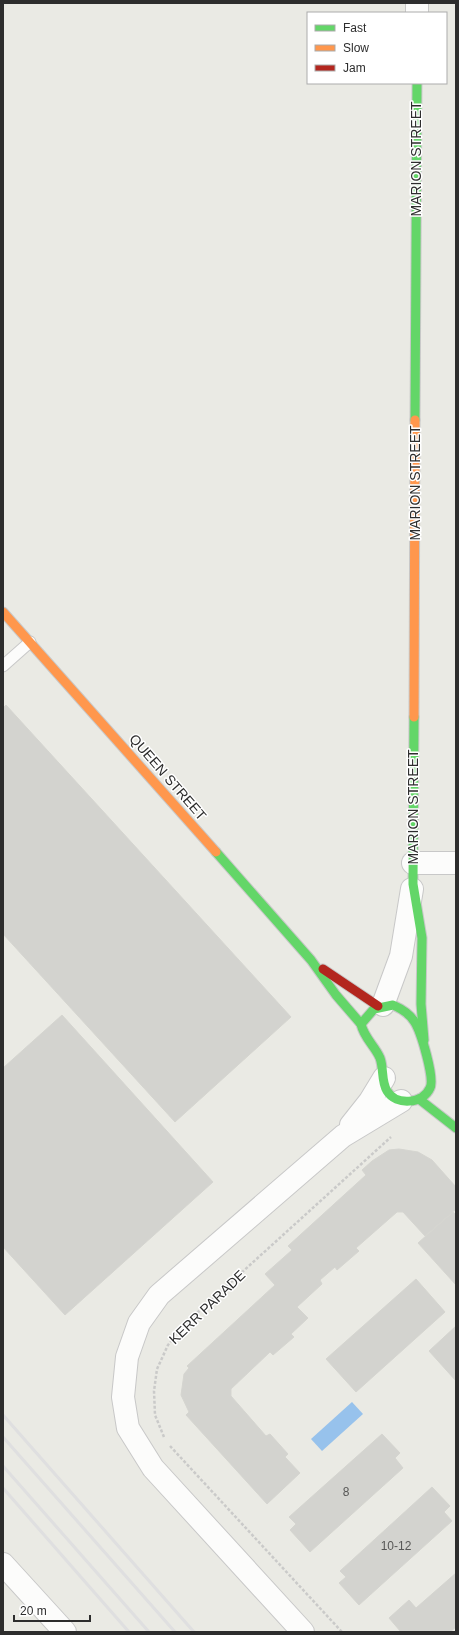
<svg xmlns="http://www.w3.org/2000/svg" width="459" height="1635" font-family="Helvetica,sans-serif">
<rect width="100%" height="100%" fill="#eaeae4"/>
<polygon fill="#97c2ec" points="352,1402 363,1414 322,1451 311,1439"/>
<g fill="#d3d3cf" stroke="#d5d5d0">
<polygon points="6,705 291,1017 175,1122 3,934 3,708"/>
<polygon points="62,1015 213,1182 65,1315 3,1247 3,1068"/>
<polygon points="399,1149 418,1152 432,1160 456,1187 456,1209 425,1236 403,1212 397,1212 356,1248 359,1251 337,1270 335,1267 320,1280 322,1284 297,1307 308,1318 291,1334 294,1337 273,1355 270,1352 231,1389 231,1396 266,1436 270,1434 288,1454 285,1457 300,1473 267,1504 186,1415 189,1412 181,1395 184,1374 189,1368 187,1366 275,1285 265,1274 292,1250 288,1246 366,1175 362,1170 372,1161 389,1150"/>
<polygon points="453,1212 456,1215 456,1285 418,1243"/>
<polygon points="416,1279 445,1312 356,1392 326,1359"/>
<polygon points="456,1326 456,1381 429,1351"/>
<polygon points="382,1434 400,1453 395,1458 403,1468 310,1552 290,1530 296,1524 289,1517"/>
<polygon points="432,1487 450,1506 444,1512 452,1521 359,1605 339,1583 346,1577 340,1571"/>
<polygon points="456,1573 456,1627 450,1632 401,1632 389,1618 409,1600 416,1608"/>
</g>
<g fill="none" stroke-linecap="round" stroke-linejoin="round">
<g stroke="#c8c8c8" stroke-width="13">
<polyline id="lane" points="3,666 30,642"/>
</g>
<g stroke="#c8c8c8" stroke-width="24">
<g id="street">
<polyline points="417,13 417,3"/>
<polyline points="413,863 456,863"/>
<polyline points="383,1005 401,956 412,889"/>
<polyline points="351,1125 370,1101 384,1078"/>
<polyline points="3,1564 65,1632"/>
<polyline points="303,1632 153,1468 128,1428 123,1397 127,1357 139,1323 159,1295 343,1136 401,1101"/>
</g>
</g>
<g stroke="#c8c8c8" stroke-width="11">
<g id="fast">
<polyline points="415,420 417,83"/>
<polyline points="414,717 413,884 422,938 421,1004 424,1040"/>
<polyline points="216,852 311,960 336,995 361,1024"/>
<path d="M 393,1005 C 402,1009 409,1013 414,1021 C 421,1031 435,1079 430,1088 C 423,1104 396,1106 387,1091 C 381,1081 384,1069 380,1058 C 375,1046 364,1038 361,1024 L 374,1009 Z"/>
<polyline points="419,1099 456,1128"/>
</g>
</g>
<g stroke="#c8c8c8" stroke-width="11">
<g id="slow">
<polyline points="3,612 216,852"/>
<polyline points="414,717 415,420"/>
</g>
</g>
<g stroke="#c8c8c8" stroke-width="11">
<polyline id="jam" points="323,969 378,1006"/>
</g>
<g stroke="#cacac9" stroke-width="2.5" stroke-dasharray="3 2" stroke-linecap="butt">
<polyline points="164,1437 155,1415 154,1391 157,1369 168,1345 186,1323 391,1137"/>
<polyline points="170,1446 342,1632"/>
</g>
<use href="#lane" stroke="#fcfcfb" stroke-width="11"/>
<use href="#street" stroke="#fcfcfb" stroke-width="22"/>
<use href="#fast" stroke="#63d668" stroke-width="9"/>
<use href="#slow" stroke="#ff974d" stroke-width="9"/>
<use href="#jam" stroke="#b3261e" stroke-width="9"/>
<g stroke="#dfdfe0" stroke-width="3">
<polyline points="3,1415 194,1632"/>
<polyline points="3,1437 175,1632"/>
<polyline points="3,1466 149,1632"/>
<polyline points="3,1488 129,1632"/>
</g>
</g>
<g text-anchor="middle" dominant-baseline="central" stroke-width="3" stroke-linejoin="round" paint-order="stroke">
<g font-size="12" fill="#575756">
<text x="346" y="1492">8</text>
<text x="396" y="1546">10-12</text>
</g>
<g font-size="14" fill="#2d2d2d" stroke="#fff">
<text transform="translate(416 159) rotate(-90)">MARION STREET</text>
<text transform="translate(415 483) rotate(-90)">MARION STREET</text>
<text transform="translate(168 777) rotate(49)">QUEEN STREET</text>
<text transform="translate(413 807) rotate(-90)">MARION STREET</text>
<text transform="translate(207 1307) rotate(-44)">KERR PARADE</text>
</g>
</g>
<rect width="459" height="1635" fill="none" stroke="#2d2d2d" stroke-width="8"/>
<rect x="307" y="12" width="140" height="72" fill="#ffffff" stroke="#ababab"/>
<rect x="315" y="25" width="20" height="6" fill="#63d668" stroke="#ababab"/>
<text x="343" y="32" font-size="12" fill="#2d2d2d">Fast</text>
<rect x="315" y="45" width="20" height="6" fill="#ff974d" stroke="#ababab"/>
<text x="343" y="52" font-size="12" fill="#2d2d2d">Slow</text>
<rect x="315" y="65" width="20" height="6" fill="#b3261e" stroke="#ababab"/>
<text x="343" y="72" font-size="12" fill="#2d2d2d">Jam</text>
<path d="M14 1615v6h76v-6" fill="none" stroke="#2d2d2d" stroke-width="2"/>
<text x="20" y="1615" font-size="12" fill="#2d2d2d" stroke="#ffffff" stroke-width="3" paint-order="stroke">20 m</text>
</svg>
